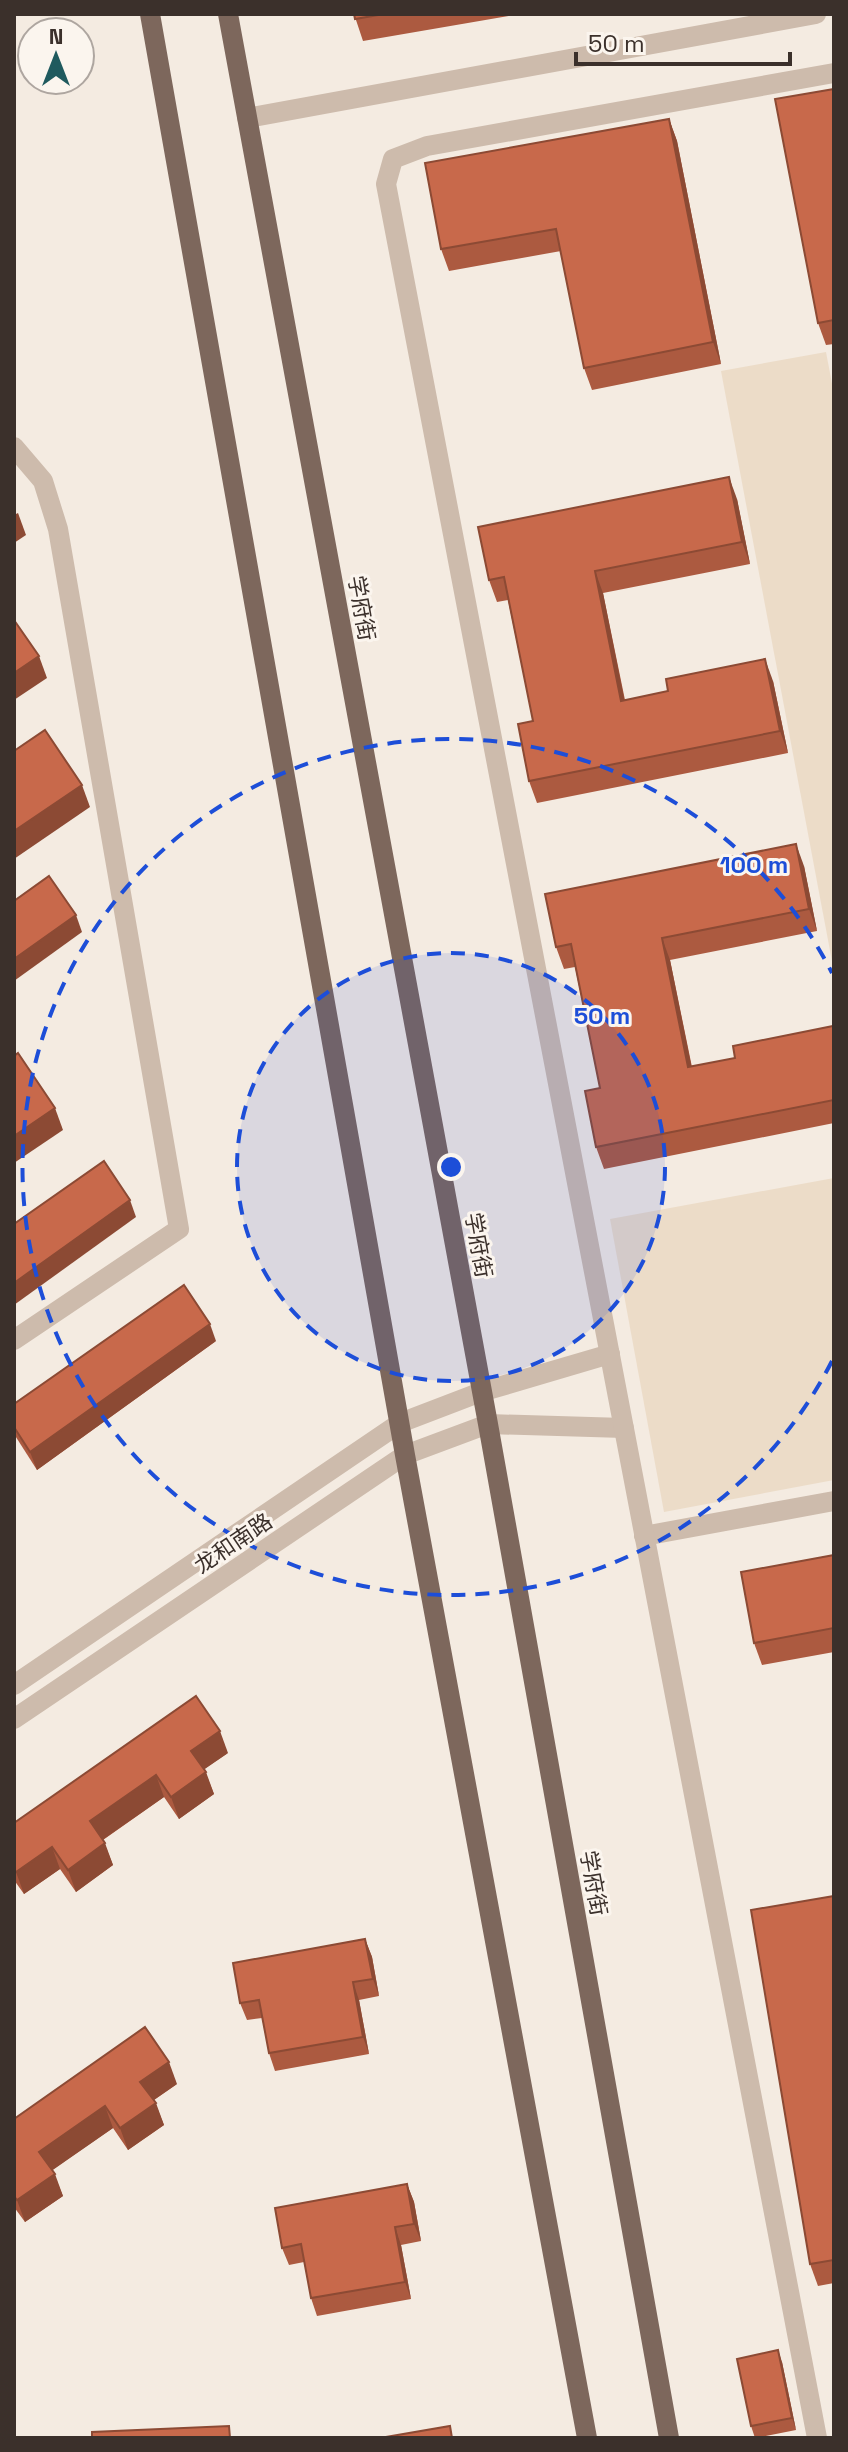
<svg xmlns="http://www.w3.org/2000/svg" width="848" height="2452" font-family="'Space Grotesk','Noto Sans SC',sans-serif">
<rect width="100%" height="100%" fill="#f4ebe1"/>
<g fill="#ecdcc8">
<polygon points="826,352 834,394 834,972 721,371"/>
<polygon points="834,1178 834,1480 664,1512 610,1219"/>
</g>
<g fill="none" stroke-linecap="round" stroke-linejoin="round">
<g stroke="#cdbbac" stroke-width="20">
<polyline points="247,118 816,14"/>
<polyline points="14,447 43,481 58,529 179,1229 14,1340"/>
<polyline points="644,1536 834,1501"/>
<polyline points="14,1685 400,1423 481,1392 610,1354"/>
<polyline points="14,1719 405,1455 488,1424 624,1428"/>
<polyline points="817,2438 386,184 393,159 427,146 834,73"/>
</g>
<g stroke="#7d675c" stroke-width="20">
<polyline points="150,14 405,1455 587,2438"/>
<polyline points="228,14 488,1424 669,2438"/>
</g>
</g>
<g fill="#ac5a40">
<polygon points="354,14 520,14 363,41"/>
<polygon points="834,89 834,344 826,345 818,323"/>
<polygon points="669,119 677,141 721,364 592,390 584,368 561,251 449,271 441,249"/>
<polygon points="737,499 750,564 603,593 625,700 773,681 788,753 537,803 529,781 533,721 508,600 497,602 489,580"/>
<polygon points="804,866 817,931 670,960 692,1067 735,1058 834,1030 834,1123 604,1169 596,1147 600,1088 575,967 564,969 556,947"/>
<polygon points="216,1341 37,1470 14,1434 14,1404"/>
<polygon points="834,1555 834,1652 762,1665 754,1643"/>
<polygon points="228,1753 204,1769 214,1794 179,1819 164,1797 103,1840 113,1865 76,1892 60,1869 24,1894 14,1880 14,1823"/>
<polygon points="834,1896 834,2283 818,2286 810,2264"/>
<polygon points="365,1939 372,1957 379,1996 359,2000 369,2054 275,2071 269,2053 262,2018 247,2020 240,2003"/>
<polygon points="177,2084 154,2100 164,2125 128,2150 113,2128 52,2170 63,2196 25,2222 14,2207 14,2119"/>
<polygon points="407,2184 414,2202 421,2241 401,2245 411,2299 317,2316 311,2298 304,2262 289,2265 282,2248"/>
<polygon points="782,2362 796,2430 755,2438 751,2426"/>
</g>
<g fill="#8c4a34">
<polygon points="669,119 677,141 721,364 713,342"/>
<polygon points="729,477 737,499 750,564 742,542"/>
<polygon points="18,513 26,535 14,543 14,515"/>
<polygon points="595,571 603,593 629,723 621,701"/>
<polygon points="39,656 47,678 14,700 14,673"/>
<polygon points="765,659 773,681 788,753 780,731"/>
<polygon points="82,785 90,807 14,859 14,831"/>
<polygon points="796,844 804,866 817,931 809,909"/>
<polygon points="76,915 82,932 14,981 14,959"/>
<polygon points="662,938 670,960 696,1089 688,1067"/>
<polygon points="55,1108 63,1130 14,1163 14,1136"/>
<polygon points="130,1200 136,1217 14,1305 14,1283"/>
<polygon points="210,1324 216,1341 37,1470 30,1452"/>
<polygon points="220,1731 228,1753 199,1773 191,1751"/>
<polygon points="206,1772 214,1794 179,1819 171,1797"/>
<polygon points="156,1775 164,1797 98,1843 90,1821"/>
<polygon points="105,1843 113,1865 76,1892 68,1870"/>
<polygon points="52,1847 60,1869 24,1894 16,1872"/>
<polygon points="365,1939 372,1957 379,1996 373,1979"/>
<polygon points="353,1982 359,2000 369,2054 363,2037"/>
<polygon points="169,2062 177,2084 148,2104 140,2082"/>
<polygon points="156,2103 164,2125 128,2150 120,2128"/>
<polygon points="105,2106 113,2128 47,2174 39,2152"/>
<polygon points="55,2174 63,2196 25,2222 17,2200"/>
<polygon points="407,2184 414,2202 421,2241 414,2224"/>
<polygon points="395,2227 401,2245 411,2299 405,2282"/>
<polygon points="778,2350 782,2362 796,2430 792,2418"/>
</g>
<g fill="#c8694b" stroke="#8c4a34" stroke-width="2">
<polygon points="354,14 384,14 355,19"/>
<polygon points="834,89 834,320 818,323 775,99"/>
<polygon points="669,119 713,342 584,368 556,229 441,249 425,163"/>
<polygon points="729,477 742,542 595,571 621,701 668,691 666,679 765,659 780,731 529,781 518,724 533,721 504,577 489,580 478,527"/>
<polygon points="14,620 39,656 14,673"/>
<polygon points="45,730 82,785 14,831 14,751"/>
<polygon points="796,844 809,909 662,938 688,1067 735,1058 733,1046 833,1026 834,1034 834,1100 596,1147 585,1091 600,1088 571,944 556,947 545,894"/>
<polygon points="49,876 76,915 14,959 14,901"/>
<polygon points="18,1053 55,1108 14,1136 14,1056"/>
<polygon points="104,1161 130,1200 14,1283 14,1224"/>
<polygon points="184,1285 210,1324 30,1452 14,1427 14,1404"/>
<polygon points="834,1555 834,1628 754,1643 741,1572"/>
<polygon points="196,1696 220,1731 191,1751 206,1772 171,1797 156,1775 90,1821 105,1843 68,1870 52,1847 16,1872 14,1869 14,1823"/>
<polygon points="834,1896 834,2260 810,2264 751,1910"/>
<polygon points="365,1939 373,1979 353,1982 363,2037 269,2053 259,2000 240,2003 233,1963"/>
<polygon points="145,2027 169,2062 140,2082 156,2103 120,2128 105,2106 39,2152 55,2174 17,2200 14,2196 14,2119"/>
<polygon points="407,2184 414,2224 395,2227 405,2282 311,2298 301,2244 282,2248 275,2208"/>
<polygon points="778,2350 792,2418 751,2426 737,2359"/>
<polygon points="229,2426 230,2438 92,2438 92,2432"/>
<polygon points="450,2426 452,2438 380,2438"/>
</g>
<circle cx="451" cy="1167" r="214" fill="#1d4ed8" fill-opacity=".12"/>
<g fill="none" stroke="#1d4ed8" stroke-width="4" stroke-dasharray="14 10">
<circle cx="451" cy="1167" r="214"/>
<path d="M832 1361A428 428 0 1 1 832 973"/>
</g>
<g text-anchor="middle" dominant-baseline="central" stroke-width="6" stroke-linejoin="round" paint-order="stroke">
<g font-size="22" fill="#3b302b" stroke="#fbf5ee">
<text transform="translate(362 608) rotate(80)">学府街</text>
<text transform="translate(479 1245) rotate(80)">学府街</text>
<text transform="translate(233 1543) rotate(-34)">龙和南路</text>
<text transform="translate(594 1883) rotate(80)">学府街</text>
</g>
</g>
<circle cx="451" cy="1167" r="12" fill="#1d4ed8" stroke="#fbf5ee" stroke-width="4"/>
<g font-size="24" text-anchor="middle" font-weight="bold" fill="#1d4ed8" stroke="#fbf5ee" stroke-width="6" stroke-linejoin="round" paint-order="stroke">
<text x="754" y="873">100 m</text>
<text x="602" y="1024">50 m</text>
</g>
<rect width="848" height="2452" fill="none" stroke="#3b302b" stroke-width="32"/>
<g transform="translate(56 56)"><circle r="38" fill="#fbf5ee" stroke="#aea6a0" stroke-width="2"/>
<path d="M0-6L14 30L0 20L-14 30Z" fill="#1f5a5e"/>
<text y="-12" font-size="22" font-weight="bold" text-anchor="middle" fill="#3b302b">N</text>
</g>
<path d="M576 52v12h214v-12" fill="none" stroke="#3b302b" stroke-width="4"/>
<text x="588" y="52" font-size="24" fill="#3b302b" stroke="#fbf5ee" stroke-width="6" paint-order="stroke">50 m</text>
</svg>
